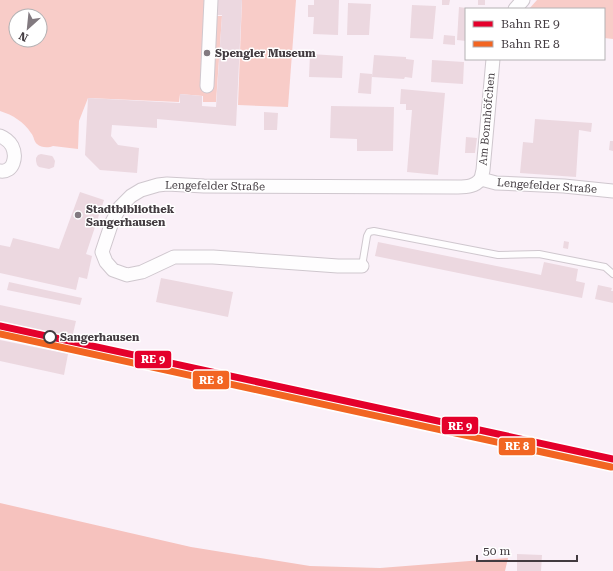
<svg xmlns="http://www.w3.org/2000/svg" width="613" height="571" font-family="'Roboto Serif',serif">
<rect width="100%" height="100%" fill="#faf0f8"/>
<g fill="#f8ccc8" fill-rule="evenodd">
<path d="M 0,0 L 215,0 L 215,16 L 222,16 L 216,102 L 203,102 L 203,96 L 180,94 L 179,102 L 88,98 L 79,121 L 78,149 L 53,146 C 49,148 41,148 37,144 C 34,142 34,136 31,133 C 24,122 13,115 0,111 ZM 16,16 L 40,16 L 40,40 L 16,40 Z"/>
<polygon points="242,0 296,0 288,107 238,105"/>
<polygon points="537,0 613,0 613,39 604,38 604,9 529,9"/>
</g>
<polygon fill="#f6c2be" points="0,503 191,547 310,566 380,568 508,558 505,571 0,571"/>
<g fill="#ecd8e0">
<polygon points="216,0 242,0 236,126 157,119 157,128 112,125 111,136 118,145 139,148 137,173 100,170 85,155 88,98 180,103 180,94 202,96 202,106 216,107 222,15 216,15"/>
<polygon points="314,0 339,0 338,35 313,34 314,17 308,17 308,5 314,5"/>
<polygon points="442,0 450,0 449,5 442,5"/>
<rect x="478" y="0" width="7" height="5"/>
<polygon points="348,3 371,4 369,35 347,35"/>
<polygon points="412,5 436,6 433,39 410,38"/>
<polygon points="459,7 466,8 466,41 457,40"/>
<polygon points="444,35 455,36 455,45 443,44"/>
<polygon points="310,54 343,56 342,78 309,77"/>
<polygon points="374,55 406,57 406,59 414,60 412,78 405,77 404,79 372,77"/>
<polygon points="432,60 464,62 463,84 431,82"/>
<polygon points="360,73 372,74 371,94 358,93"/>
<polygon points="401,89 445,93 438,175 407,172 412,110 406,110 406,104 400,104"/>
<polygon points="331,106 394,107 393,151 357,151 357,139 330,138"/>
<polygon points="264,112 278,113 277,130 264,130"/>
<polygon points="535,119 592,123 591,132 579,130 576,177 520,173 523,142 533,143"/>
<polygon points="466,137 477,138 475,153 465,153"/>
<polygon points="610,141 613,141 613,151 609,150"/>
<polygon points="41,154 52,156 53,157 55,161 54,167 49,169 39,167 37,165 36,161 36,158 38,155"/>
<polygon points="80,192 104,200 86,254 92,256 87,279 79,277 76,290 0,273 0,245 10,247 13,238 59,249"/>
<polygon points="564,241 569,242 568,249 563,248"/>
<polygon points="378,242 541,275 544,262 578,269 576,281 585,283 582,298 375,256"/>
<polygon points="161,278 233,292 228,317 156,302"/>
<polygon points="9,282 82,298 80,305 7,290"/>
<polygon points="598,285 612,288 611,291 613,291 613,303 595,299"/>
<polygon points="0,305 76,321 72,338 0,323"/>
<polygon points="0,340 68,354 64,375 0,361"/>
<polygon points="517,554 542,555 541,571 517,571"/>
</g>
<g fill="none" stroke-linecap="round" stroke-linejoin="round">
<g stroke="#cfc7ce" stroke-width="8">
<polyline id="lane" points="362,266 367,236 369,232 374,231 498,255 539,254 605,267 613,274"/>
</g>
<g stroke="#cfc7ce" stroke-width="15">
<g id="street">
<polyline points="515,9 523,0"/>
<polyline points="207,86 211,0"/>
<path d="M 0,136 C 5,138 9,141 12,146 C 17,156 14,173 0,171"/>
<polyline points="481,179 496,183 564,186 613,191"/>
<polyline points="481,179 483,170 493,59"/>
<path d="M 362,266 L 338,266 L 213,257 L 174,257 L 142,272 L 127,275 L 113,270 L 106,262 L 102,252 L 112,222 L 120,207 L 131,196 L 141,190 L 158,185 L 167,184 L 204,186 L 458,187 C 468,187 475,186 481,179"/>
</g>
</g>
<use href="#lane" stroke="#fefdfe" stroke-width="6"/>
<use href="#street" stroke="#fefdfe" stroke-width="13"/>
<g stroke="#fff" stroke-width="10">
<polyline id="rail-1" points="0,326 613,459"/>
</g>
<g stroke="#fff" stroke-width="10">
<polyline id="rail-2" points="0,334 611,467"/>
</g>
<use href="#rail-1" stroke="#e4002b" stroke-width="7"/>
<use href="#rail-2" stroke="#f26522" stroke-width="7"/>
</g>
<g fill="#827a80" stroke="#fff" stroke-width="1.5">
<circle cx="207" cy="53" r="4"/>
<circle cx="78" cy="215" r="4"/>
</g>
<circle fill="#fff" stroke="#423b40" stroke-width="2" cx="50" cy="337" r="6"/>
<g text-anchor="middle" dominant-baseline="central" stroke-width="3" stroke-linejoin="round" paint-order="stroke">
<g font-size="11" font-weight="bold" fill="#423b40" stroke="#fff" text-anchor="start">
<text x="215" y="53">Spengler Museum</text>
<text x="86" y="209">Stadtbibliothek<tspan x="86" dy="13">Sangerhausen</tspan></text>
</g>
<g font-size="11" fill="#423b40" stroke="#fff">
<text transform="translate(487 119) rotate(-85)">Am Bonnhöfchen</text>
<text transform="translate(215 186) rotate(1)">Lengefelder Straße</text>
<text transform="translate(547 186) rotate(4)">Lengefelder Straße</text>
</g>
<g font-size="11" font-weight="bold" fill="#423b40" stroke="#fff" text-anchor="start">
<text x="60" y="337">Sangerhausen</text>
</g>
</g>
<g stroke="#fff" stroke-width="1.5">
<rect x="134" y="350" width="38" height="19" rx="4" fill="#e4002b"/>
<rect x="192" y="370" width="38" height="20" rx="4" fill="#f26522"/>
<rect x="441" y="416" width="38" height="19" rx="4" fill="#e4002b"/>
<rect x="498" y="437" width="38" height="19" rx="4" fill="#f26522"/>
</g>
<g font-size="11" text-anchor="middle" font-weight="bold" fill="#fff">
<text x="153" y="363">RE 9</text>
<text x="211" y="384">RE 8</text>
<text x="460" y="430">RE 9</text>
<text x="517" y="450">RE 8</text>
</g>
<rect x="465" y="8" width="140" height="52" fill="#ffffff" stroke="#b3b1b3"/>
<rect x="473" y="21" width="20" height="6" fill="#e4002b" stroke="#b3b1b3"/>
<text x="501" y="28" font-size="12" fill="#423b40">Bahn RE 9</text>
<rect x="473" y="41" width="20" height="6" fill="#f26522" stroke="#b3b1b3"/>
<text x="501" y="48" font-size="12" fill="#423b40">Bahn RE 8</text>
<g transform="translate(28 28) rotate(207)"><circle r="19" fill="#ffffff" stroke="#b3b1b3"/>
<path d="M0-3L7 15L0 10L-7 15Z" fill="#827a80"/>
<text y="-6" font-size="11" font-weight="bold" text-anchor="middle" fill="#423b40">N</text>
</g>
<path d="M477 555v6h100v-6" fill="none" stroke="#423b40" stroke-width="2"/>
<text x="483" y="555" font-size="12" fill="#423b40" stroke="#ffffff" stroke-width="3" paint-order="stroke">50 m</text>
</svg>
